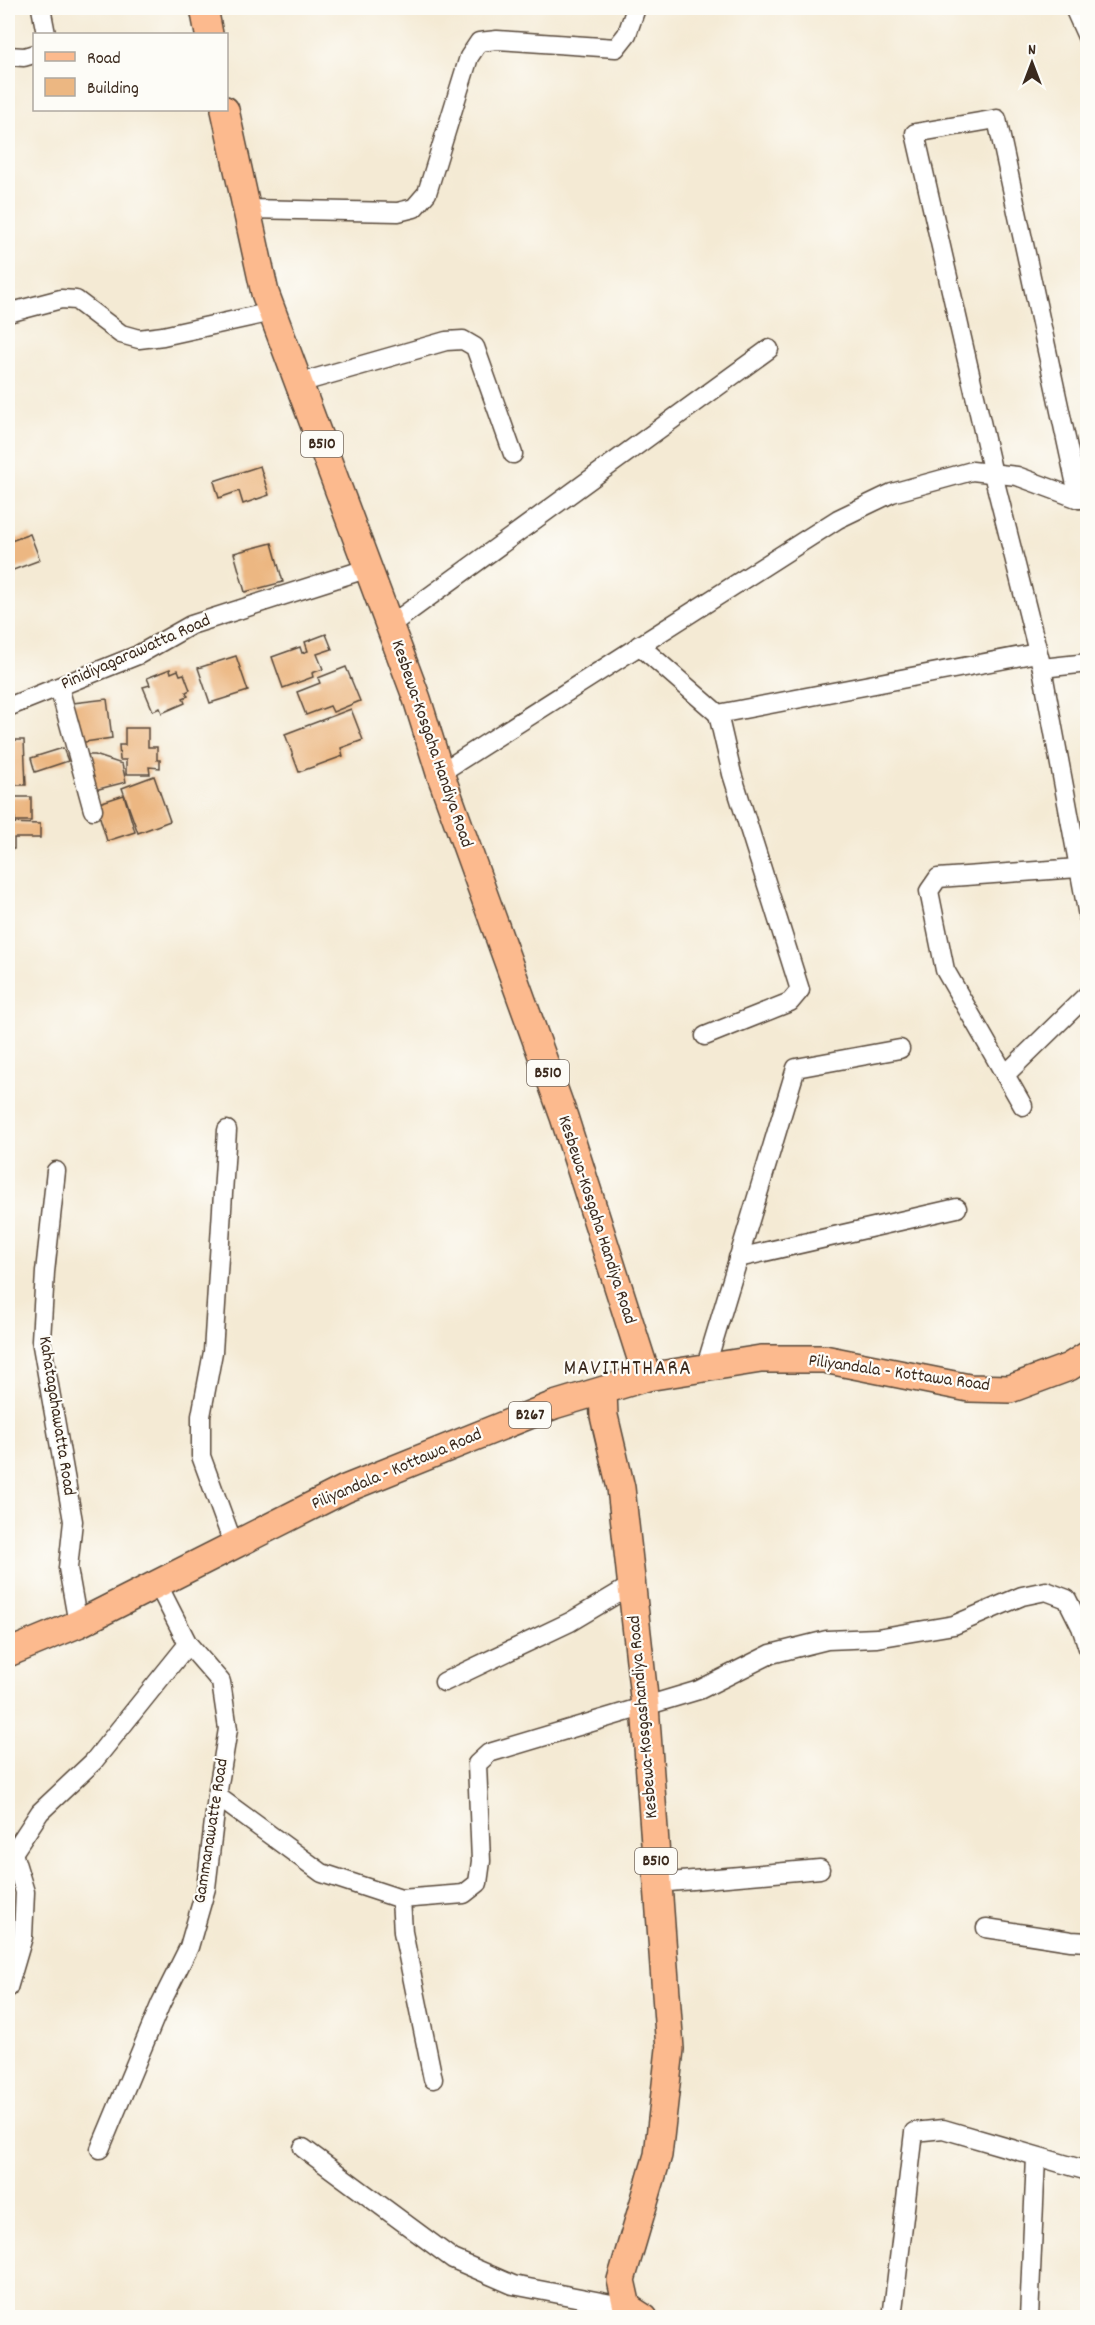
<svg xmlns="http://www.w3.org/2000/svg" width="1095" height="2325" font-family="Dekko,sans-serif">
<rect width="100%" height="100%" fill="#fdfcf7"/>
<filter id="ink" filterUnits="userSpaceOnUse"><feTurbulence type="fractalNoise" baseFrequency=".0167" numOctaves="2"/><feDisplacementMap in="SourceGraphic" scale="12" xChannelSelector="R" yChannelSelector="G"/><feConvolveMatrix kernelMatrix="1 2 1 2 8 2 1 2 1" color-interpolation-filters="sRGB"/></filter>
<filter id="wash" filterUnits="userSpaceOnUse"><feTurbulence type="fractalNoise" baseFrequency=".008" numOctaves="4" result="noise"/><feDisplacementMap in="SourceGraphic" scale="24" xChannelSelector="R" yChannelSelector="G"/><feGaussianBlur stdDeviation="1.35" result="paint"/><feColorMatrix in="noise" values="0 0 0 0 0 0 0 0 0 0 0 0 0 0 0 0 0 1.4 0 .05"/><feComposite in="paint" operator="in"/></filter>
<g filter="url(#wash)">
<rect width="100%" height="100%" fill="#f4ead4"/>
<g id="blocks">
<g fill="#ecb782">
<polygon points="260,466 269,495 243,504 239,491 219,498 214,481"/>
<polygon points="30,534 40,560 8,572 8,542"/>
<polygon points="272,543 283,582 245,592 234,553"/>
<polygon points="326,634 332,649 317,654 323,669 312,673 313,677 283,688 272,657 300,647 302,653 308,651 305,642"/>
<polygon points="236,656 248,691 210,703 198,668"/>
<polygon points="346,667 360,701 333,712 330,706 306,715 297,692 320,683 318,678"/>
<polygon points="170,669 171,673 178,670 180,675 184,674 190,690 186,692 188,696 183,698 185,703 162,713 160,708 153,711 143,687 150,685 147,678"/>
<polygon points="107,699 112,738 78,743 73,703"/>
<polygon points="351,709 363,740 341,748 343,756 299,772 285,734"/>
<polygon points="125,728 148,728 148,747 157,747 157,760 160,760 160,768 149,767 150,774 126,774 126,760 120,760 119,745 125,745"/>
<polygon points="8,740 24,740 26,785 8,785"/>
<polygon points="63,748 68,761 35,772 31,758"/>
<polygon points="87,755 95,755 122,764 126,782 91,791 82,759"/>
<polygon points="154,776 170,821 138,833 122,788"/>
<polygon points="124,795 135,832 107,841 96,804"/>
<polygon points="8,797 31,797 31,821 15,821 15,818 8,818"/>
<polygon points="8,823 40,824 40,838 14,838 14,849 8,849"/>
</g>
</g>
</g>
<g filter="url(#ink)">
<use href="#blocks" fill-opacity="0" stroke="#574739" stroke-width="1.5"/>
<g fill="none" stroke-linecap="round" stroke-linejoin="round">
<g stroke="#574739" stroke-width="21">
<g id="street">
<polyline points="41,8 46,34"/>
<polyline points="1074,8 1088,39"/>
<polyline points="8,56 24,57 34,54"/>
<polyline points="246,209 398,212 414,208 427,193 469,57 479,42 497,40 616,48 627,34 636,8"/>
<polyline points="8,313 61,299 76,300 121,334 139,339 163,336 272,312"/>
<polyline points="299,383 446,341 463,340 475,347 513,454"/>
<polyline points="1079,499 997,119 915,133 993,474 1042,668 1088,916"/>
<polyline points="389,626 769,349"/>
<polyline points="639,645 718,714 1037,653"/>
<polyline points="1042,668 1088,663"/>
<polyline points="59,687 93,810"/>
<polyline points="8,707 138,655 191,625 369,568"/>
<polyline points="440,773 838,519 892,493 972,471 1017,476 1079,499 1087,498"/>
<polyline points="705,1036 790,1002 800,990 732,774 718,714"/>
<polyline points="1005,1075 1088,994"/>
<polyline points="1023,1106 945,970 929,891 938,878 1078,868"/>
<polyline points="227,1130 213,1352 201,1416 201,1456 234,1546"/>
<polyline points="56,1171 45,1272 41,1340 73,1521 68,1568 78,1624"/>
<polyline points="738,1258 957,1208"/>
<polyline points="705,1369 796,1068 900,1049"/>
<polyline points="444,1682 570,1622 632,1585"/>
<polyline points="217,1796 322,1873 401,1899"/>
<polyline points="8,1854 13,1853 40,1812 93,1762 188,1644"/>
<polyline points="658,1883 820,1869"/>
<polyline points="986,1928 1071,1941 1088,1942"/>
<polyline points="8,1988 23,1937 25,1892 13,1853"/>
<polyline points="433,2079 403,1932 401,1899 464,1894 478,1883 481,1861 477,1764 489,1753 699,1690 771,1654 827,1640 877,1638 954,1625 1022,1596 1046,1591 1067,1599 1081,1627 1088,1648"/>
<polyline points="303,2148 453,2259 513,2285 627,2307"/>
<polyline points="100,2149 161,2003 189,1947 206,1888 217,1796 228,1729 221,1682 188,1644 158,1585"/>
<polyline points="892,2318 914,2132 943,2129 1088,2171"/>
<polyline points="1029,2318 1036,2157"/>
</g>
</g>
<g stroke="#574739" stroke-width="30">
<g id="primary">
<polyline points="204,8 209,34"/>
<polyline points="225,110 265,293 417,699 440,773 564,1117 647,1377"/>
<polyline points="603,1391 604,1416 621,1488 645,1706 670,2049 658,2155 621,2280 627,2307 644,2318"/>
<polyline points="8,1653 78,1624 345,1489 554,1405 647,1377 761,1359 824,1359 969,1388 1010,1389 1069,1367 1088,1355"/>
</g>
</g>
<use href="#street" stroke="#fff" stroke-width="18"/>
<use href="#primary" stroke="#fcba8e" stroke-width="27"/>
</g>
</g>
<g text-anchor="middle" dominant-baseline="central" stroke-width="4.5" stroke-linejoin="round" paint-order="stroke">
<g fill="#fdfcf7" stroke="#75695f" stroke-width="1.5">
<rect x="301" y="431" width="42" height="26" rx="4.5"/>
<rect x="527" y="1060" width="42" height="26" rx="4.5"/>
<rect x="509" y="1402" width="42" height="26" rx="4.5"/>
<rect x="635" y="1848" width="42" height="26" rx="4.5"/>
</g>
<g font-size="16" font-weight="bold" fill="#3b2a1e">
<text x="322" y="444">B510</text>
<text x="548" y="1073">B510</text>
<text x="530" y="1415">B267</text>
<text x="656" y="1861">B510</text>
</g>
<g font-size="18" fill="#3b2a1e" stroke="#fdfcf7">
<text transform="translate(136 653) rotate(-24)">Pinidiyagarawatta Road</text>
<text transform="translate(431 744) rotate(71)">Kesbewa-Kosgaha Handiya Road</text>
<text transform="translate(596 1220) rotate(72)">Kesbewa-Kosgaha Handiya Road</text>
<text transform="translate(899 1374) rotate(8)">Piliyandala - Kottawa Road</text>
<text transform="translate(56 1416) rotate(81)">Kahatagahawatta Road</text>
<text transform="translate(397 1470) rotate(-23)">Piliyandala - Kottawa Road</text>
<text transform="translate(644 1717) rotate(-95)">Kesbewa-Kosgashandiya Road</text>
<text transform="translate(212 1831) rotate(-81)">Gammanawatte Road</text>
</g>
<g font-size="21" letter-spacing="1.5" fill="#3b2a1e" stroke="#fdfcf7">
<text x="628" y="1370">MAVITHTHARA</text>
</g>
</g>
<rect width="1095" height="2325" fill="none" stroke="#fdfcf7" stroke-width="30"/>
<rect x="33" y="33" width="195" height="78" fill="#fdfcf7" stroke="#afa8a0" stroke-width="1.5"/>
<rect x="45" y="52" width="30" height="9" fill="#fcba8e" stroke="#afa8a0" stroke-width="1.5"/>
<text x="87" y="63" font-size="18" fill="#3b2a1e">Road</text>
<rect x="45" y="78" width="30" height="18" fill="#ecb782" stroke="#afa8a0" stroke-width="1.5"/>
<text x="87" y="93" font-size="18" fill="#3b2a1e">Building</text>
<g transform="translate(1032 63)" stroke="#fdfcf7" stroke-width="4.5" paint-order="stroke">
<path d="M0-4.5L10 22L0 15L-10 22Z" fill="#3b2a1e"/>
<text y="-9" font-size="16" font-weight="bold" text-anchor="middle" fill="#3b2a1e">N</text>
</g>
</svg>
